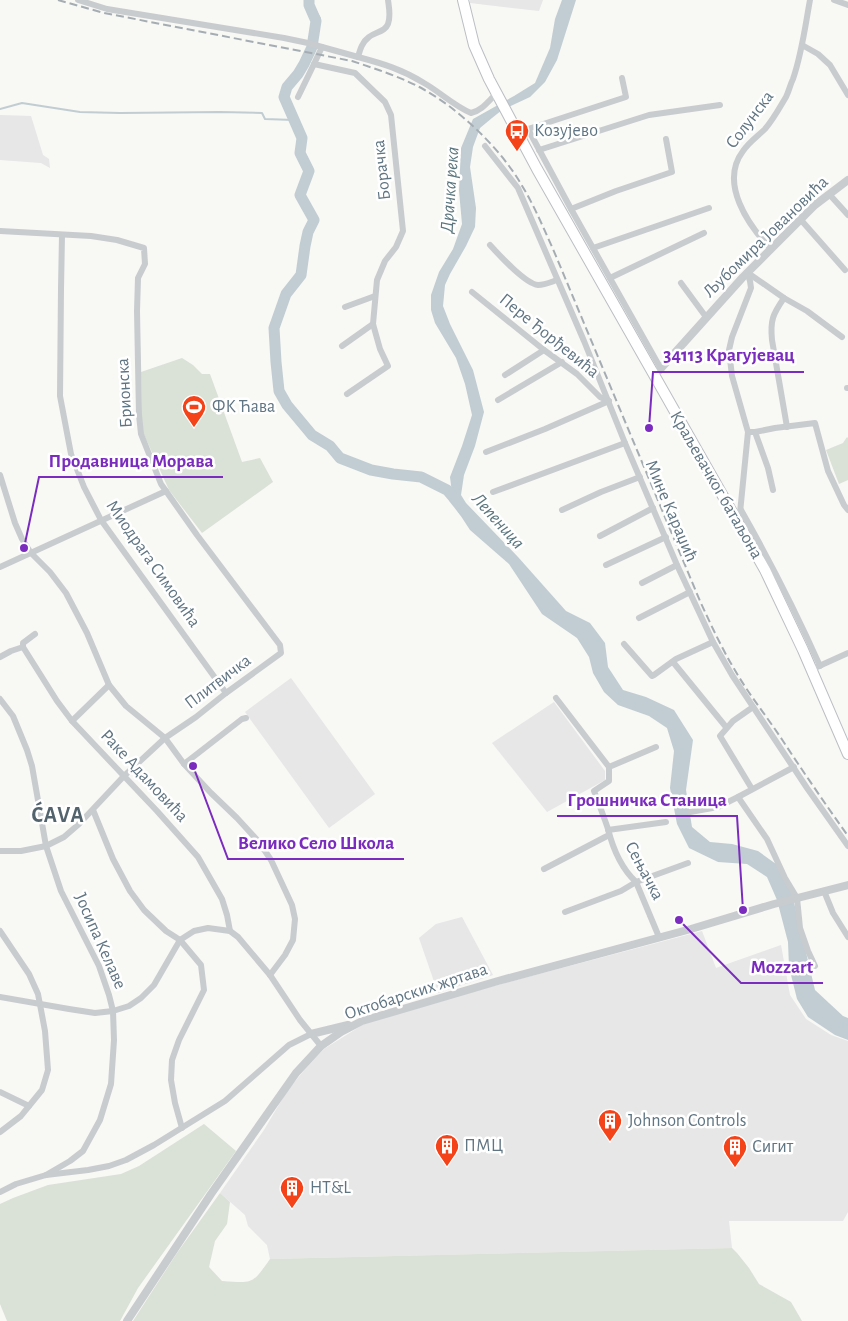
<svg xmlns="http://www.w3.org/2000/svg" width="848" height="1321" font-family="'Alegreya Sans',sans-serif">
<rect width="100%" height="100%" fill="#f8f8f5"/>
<g fill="#e6e7e6">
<polygon points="470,0 543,0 539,11 470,3"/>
<polygon points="0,115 31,116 43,155 49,159 50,168 41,163 0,160"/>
<polygon points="291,678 375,794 329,828 245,712"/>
<polygon points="554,702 605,771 605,780 547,812 492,743"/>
<polygon points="462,917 493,975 438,993 419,938 436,924"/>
<polygon points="702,931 716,968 781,945 790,995 806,1019 831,1035 848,1041 848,1212 843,1221 729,1221 732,1248 270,1259 267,1245 248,1226 245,1215 220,1193 264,1130 287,1091 307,1067 324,1049 364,1024 430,1003"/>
</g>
<g fill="#dae1d6">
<polygon points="182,358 193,365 202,374 210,374 242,462 260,458 273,482 202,533 169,490 142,430 141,372"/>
<polygon points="847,437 848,438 848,480 839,484 826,450 843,443"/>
<polygon points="204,1124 236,1151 138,1288 120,1321 7,1321 0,1304 0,1204 13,1198 48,1185 121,1174 139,1166"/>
<path d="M 220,1193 L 230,1202 L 227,1224 L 215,1241 L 209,1267 L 222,1281 C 253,1283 252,1285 270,1259 L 732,1248 L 737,1253 L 749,1268 L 759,1284 L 791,1302 L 802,1321 L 133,1321 L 177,1253 Z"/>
</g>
<g fill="#c1cdd2">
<polygon points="306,0 313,0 313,4 321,18 318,39 310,36 313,22 307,9"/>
<polygon points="562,0 576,0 557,60 545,82 530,97 502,110 492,118 480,128 473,147 470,167 476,208 475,227 466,246 450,274 445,285 443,306 450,324 473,370 484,412 475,446 464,475 461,495 466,503 518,557 566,611 590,623 605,643 608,667 623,690 646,697 674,710 693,740 686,790 692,827 710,842 732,844 758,851 776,864 792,894 815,990 843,1016 848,1018 848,1040 835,1035 808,1017 797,999 789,967 788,942 777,900 767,877 747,864 718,862 689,848 677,824 670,788 674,751 667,728 649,716 618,705 604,692 593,673 589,657 577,638 542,614 509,564 470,530 451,501 456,497 452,493 450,477 462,446 472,415 465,384 456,358 435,323 431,310 431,295 439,272 453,249 462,224 459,191 461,148 473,119 514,96 535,83 550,48 555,19"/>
</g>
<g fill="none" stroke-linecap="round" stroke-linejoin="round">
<polyline stroke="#c1cdd2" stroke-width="2" points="0,109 22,103 80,112 120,113 220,112 262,113 265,119 294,120"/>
<polyline stroke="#c1cdd2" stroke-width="11" points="309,0 309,5 316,21 312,47 304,64 298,74 287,87 284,97 302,138 300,153 309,171 300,195 314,220 308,232 305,246 301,275 286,294 274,328 276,362 279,391 287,405 312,435 330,446 340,458 371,470 393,474 421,477 447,490 453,497 464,511"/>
<g stroke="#bbbfc3" stroke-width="12">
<polyline id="primary" points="463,0 474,45 489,79 537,169 765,570 803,650 848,754"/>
</g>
<g stroke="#c8cccf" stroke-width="6">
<polyline points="78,0 107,9 284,38 308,43 322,47"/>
<polyline points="834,0 848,5"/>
<polyline points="802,45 818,54 830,65 848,95"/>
<path d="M 358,57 C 384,64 401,69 424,83 C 440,92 454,106 471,113 C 482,111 489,100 497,93"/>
<polyline points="622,78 626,97 528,129 571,209 661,369"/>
<polyline points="298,97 314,64"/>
<polyline points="485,146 518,188 584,341 625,443 677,565 713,642 732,675 807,788 848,846"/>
<polyline points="539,150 649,115 720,105"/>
<polyline points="829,194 848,215"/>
<polyline points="571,209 616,191 672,172 666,139"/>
<polyline points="801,220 845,270"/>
<polyline points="0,231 91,236 117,240 144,248 145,264 138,278 137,311 139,415 141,434 161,484 197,535 280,645 281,653 226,693 196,717 165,738 124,776 79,824 64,837 46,846 21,851 0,851"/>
<polyline points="62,235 61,289 60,396 71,454 84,487 101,520 226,693"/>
<path d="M 490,245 C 499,255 526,284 538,285 C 545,285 551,282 557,280"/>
<polyline points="593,248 709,208"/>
<path d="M 771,249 C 748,225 719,183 743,151 C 749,142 758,136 765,129 C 773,120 780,107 786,97 C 789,91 790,85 793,79 C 802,53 805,27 810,0"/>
<polyline points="748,273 784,298 807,311 842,337"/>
<polyline points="610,278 704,233"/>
<polyline points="681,283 706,317"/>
<polyline points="472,292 544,350 577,374 600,397 609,401"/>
<path d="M 784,298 C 773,314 770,320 772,340 L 787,427"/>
<polyline points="345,307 375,296"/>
<polyline points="342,346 373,324"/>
<polyline points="505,375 544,350"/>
<polyline points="847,388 848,388"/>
<path d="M 347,394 L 388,366 L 380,349 L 373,324 L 377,280 L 385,261 L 396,247 L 403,231 L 391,115 L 385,102 L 355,73 L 314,64 L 322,47 L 358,57 C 360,50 362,42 369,37 C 375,32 385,32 388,24 C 391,16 389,8 388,0"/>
<polyline points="498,400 562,362"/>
<polyline points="748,432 755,432 775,428 815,423 828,471 844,505 848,510"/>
<polyline points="755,432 768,468 773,490"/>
<polyline points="486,452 545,429 609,401"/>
<polyline points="0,475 15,523 22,539 31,553 50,572 66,593 87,633 109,685 126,706 165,738 184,764 211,793 237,818 259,842 271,860 292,905 295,919 293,940 285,955 270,975"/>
<polyline points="493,492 625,443"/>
<polyline points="562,510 601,492 640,477"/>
<path d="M 741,510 C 770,561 796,612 820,666"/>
<polyline points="739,523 748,432 732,376 729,350 732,337 751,288 750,281 747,272"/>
<polyline points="600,536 653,508"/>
<polyline points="606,565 666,537"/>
<polyline points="0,567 166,491"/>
<polyline points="642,583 677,565"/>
<polyline points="639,618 690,592"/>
<polyline points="624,644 652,676 654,675 676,659 713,642"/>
<polyline points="23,647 57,701 72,721 157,811 198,857 222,899 227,915 230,931"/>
<polyline points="0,657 11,651 23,647 23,643 35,634"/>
<polyline points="673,662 726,727"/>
<polyline points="817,667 848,653"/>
<path d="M 556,698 L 609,767 L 609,781 L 594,791 C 599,804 604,817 608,829 C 613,849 621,868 636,882 L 659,937"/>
<polyline points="0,699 13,716 27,750 32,766 46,846 61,891 99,966 109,995 113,1011 114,1040 111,1084 100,1120 83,1151 70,1161 46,1175"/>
<polyline points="72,721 109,685"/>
<polyline points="184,764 242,719 246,718"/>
<polyline points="609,767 656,747"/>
<polyline points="752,789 720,736 733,721 753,707"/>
<polyline points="738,797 767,839 785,878 797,898 800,928 808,951 815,966"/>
<polyline points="93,810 113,859 130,891 144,910 166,931 180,940 201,965 204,990 179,1040 172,1060 171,1080 175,1103 182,1128"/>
<polyline points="690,812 718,807 738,797 794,767"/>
<polyline points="608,830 666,822"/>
<polyline points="544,869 609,835"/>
<polyline points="824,891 833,913 848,937"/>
<polyline points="565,912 621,891 636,882 688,863"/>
<polyline points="0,931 29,974 38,994 45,1031 48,1070 42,1090 29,1106 21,1116 0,1132"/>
<polyline points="0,997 69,1009 95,1013 113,1011 129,1006 141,998 154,985 180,940 194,931 208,928 230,931 238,937 270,975 300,1020 321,1046"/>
<polyline points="0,1092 29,1106"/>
<polyline points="0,1192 16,1184 46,1175 88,1170 109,1166 126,1160 154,1145 225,1101 289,1045 311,1034"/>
</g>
<g stroke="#c8cccf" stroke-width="8">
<polyline points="654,376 743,277 815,205 848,180"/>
<polyline points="311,1034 348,1025"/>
<polyline points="127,1321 211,1194 296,1073 321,1046 341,1032 362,1021 498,981 691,929 774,904 848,885"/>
</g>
<use href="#primary" stroke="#fff" stroke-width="10"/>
<path stroke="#a5adb3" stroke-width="2" stroke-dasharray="8 4" stroke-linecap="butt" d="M 58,0 L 104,13 L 352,61 C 376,69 401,77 423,89 C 459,109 500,148 521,184 C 534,205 543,227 553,249 L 700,601 C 711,625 722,649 736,672 C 750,696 768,718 783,741 C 804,773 826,805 848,836"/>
</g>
<defs>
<g id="bus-pin" transform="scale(1.25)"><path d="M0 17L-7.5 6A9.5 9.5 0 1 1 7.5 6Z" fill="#f44219" stroke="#fff"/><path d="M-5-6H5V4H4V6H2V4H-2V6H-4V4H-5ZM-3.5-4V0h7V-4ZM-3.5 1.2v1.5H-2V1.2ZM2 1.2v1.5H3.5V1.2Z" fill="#fff"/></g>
<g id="stadium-pin" transform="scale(1.25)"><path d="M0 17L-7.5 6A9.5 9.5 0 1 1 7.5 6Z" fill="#f44219" stroke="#fff"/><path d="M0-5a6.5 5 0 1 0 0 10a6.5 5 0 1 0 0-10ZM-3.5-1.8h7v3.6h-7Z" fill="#fff"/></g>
<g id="building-pin" transform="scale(1.25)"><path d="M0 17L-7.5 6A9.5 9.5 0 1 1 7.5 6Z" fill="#f44219" stroke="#fff"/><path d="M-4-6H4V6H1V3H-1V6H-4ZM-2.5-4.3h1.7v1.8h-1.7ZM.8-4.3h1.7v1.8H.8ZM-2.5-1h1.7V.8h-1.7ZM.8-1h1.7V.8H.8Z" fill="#fff"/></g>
</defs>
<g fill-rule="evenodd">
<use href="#bus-pin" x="517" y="131"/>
<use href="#stadium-pin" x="194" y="407"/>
<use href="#building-pin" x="610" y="1121"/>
<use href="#building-pin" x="447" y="1146"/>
<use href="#building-pin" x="735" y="1147"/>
<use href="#building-pin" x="292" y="1188"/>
</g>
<g text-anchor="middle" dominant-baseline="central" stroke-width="5" stroke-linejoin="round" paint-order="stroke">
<g font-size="18" fill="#607583" stroke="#fff">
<text transform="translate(750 120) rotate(-53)">Солунска</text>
<text transform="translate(382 170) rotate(-96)">Борачка</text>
<text transform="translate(766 237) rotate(-44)">Љубомира Јовановића</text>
<text transform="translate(549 336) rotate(39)">Пере Ђорђевића</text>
<text transform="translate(125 393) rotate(-93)">Брионска</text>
<text transform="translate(716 485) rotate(60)">Краљевачког батаљона</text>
<text transform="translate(671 511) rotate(67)">Мине Караџић</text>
<text transform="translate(153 564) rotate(55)">Миодрага Симовића</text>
<text transform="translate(218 682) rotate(-37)">Плитвичка</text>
<text transform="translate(144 776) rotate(47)">Раке Адамовића</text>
<text transform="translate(644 871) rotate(62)">Сењачка</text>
<text transform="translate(100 941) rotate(66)">Јосипа Келаве</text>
<text transform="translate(416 992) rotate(-18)">Октобарских жртава</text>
</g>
<g font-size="18" fill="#607583" stroke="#fff" text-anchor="start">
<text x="534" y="131">Козујево</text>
<text x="212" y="407">ФК Ћава</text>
<text x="628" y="1121">Johnson Controls</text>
<text x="464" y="1146">ПМЦ</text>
<text x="752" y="1147">Сигит</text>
<text x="310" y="1188">HT&amp;L</text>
</g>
<g font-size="19" font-style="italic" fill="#5b767e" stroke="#fff">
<text transform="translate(450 190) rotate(-86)">Драчка река</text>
<text transform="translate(498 521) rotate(48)">Лепеница</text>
</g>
<g font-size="22" font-weight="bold" letter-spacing="1" fill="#53636d" stroke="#fff">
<text x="58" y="815">ĆAVA</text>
</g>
</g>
<path fill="none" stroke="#7b2cbf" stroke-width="2" d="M649 428L653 372H804M24 548L39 477H223M743 910L737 816H557M193 766L228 859H404M679 920L741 983H823"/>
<g fill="#7b2cbf" stroke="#fff" stroke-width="2">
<circle cx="649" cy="428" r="5"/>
<circle cx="24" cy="548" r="5"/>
<circle cx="743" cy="910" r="5"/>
<circle cx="193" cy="766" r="5"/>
<circle cx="679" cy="920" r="5"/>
</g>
<g font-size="19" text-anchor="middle" font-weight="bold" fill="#7b2cbf" stroke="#fff" stroke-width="5" stroke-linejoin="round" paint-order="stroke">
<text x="729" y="361">34113 Крагујевац</text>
<text x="131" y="467">Продавница Морава</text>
<text x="647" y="806">Грошничка Станица</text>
<text x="316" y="849">Велико Село Школа</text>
<text x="782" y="973">Mozzart</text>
</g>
</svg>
